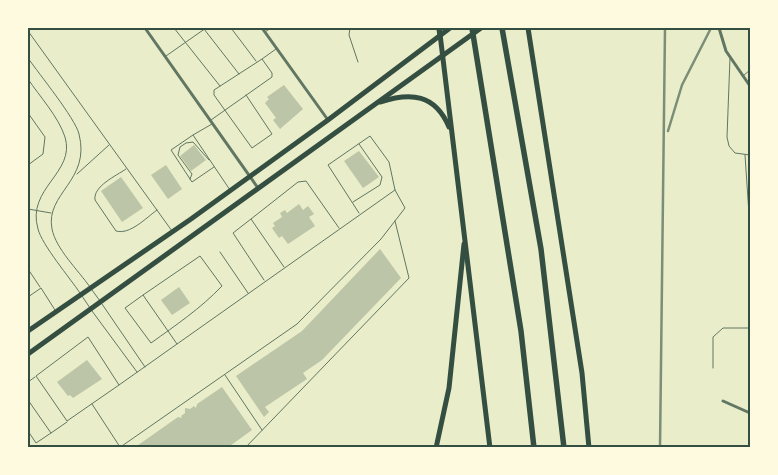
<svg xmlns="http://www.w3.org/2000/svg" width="778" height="475" font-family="Signika,sans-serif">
<rect width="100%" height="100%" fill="#e9edc9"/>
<g fill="#bcc5a7">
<polygon points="284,85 303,109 280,129 273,120 276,118 265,103 269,99 267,97"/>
<polygon points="194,145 206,160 191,171 180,156"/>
<polygon points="359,151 379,177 363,188 344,161"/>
<polygon points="166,165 182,189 168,199 151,175"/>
<polygon points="121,177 143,208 122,222 101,191"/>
<polygon points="299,204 303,210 308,206 314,214 309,217 315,226 288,244 282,236 279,238 272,228 275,226 273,223 282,217 280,213 285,210 287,213"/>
<polygon points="380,249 401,278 322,360 303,373 307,379 265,407 269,412 264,417 236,376 302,331"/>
<polygon points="179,287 190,303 172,315 161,300"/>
<polygon points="87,360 102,379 73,398 70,395 68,396 57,382"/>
<polygon points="222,387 252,430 227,448 134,448 178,417 182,418 181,416 185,413 185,408 190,409 194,406 196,408 197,404"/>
</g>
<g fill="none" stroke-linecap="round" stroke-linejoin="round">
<g stroke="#617663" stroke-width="1">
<polyline points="174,28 220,86"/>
<polyline points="231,28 256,61"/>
<polyline points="350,28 349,35 358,62"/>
<polyline points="204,29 239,74"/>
<polyline points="28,31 172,231"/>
<polyline points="265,32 271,28"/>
<polyline points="166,56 206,28"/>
<path d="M 28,58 C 39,74 75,118 79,134 C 91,181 45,193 52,229 C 56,249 78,270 90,287"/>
<polyline points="730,58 727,137 729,146 735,153 750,155"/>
<polyline points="743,76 750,70"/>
<path d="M 28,79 C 40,97 58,116 65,137 C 76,173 26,188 38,229 C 42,245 70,278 80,293"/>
<polyline points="246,95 272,134 252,148 214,95 214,90 262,59"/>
<polyline points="28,113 45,137 43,154 28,165"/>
<polyline points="211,120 272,77 272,73 262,59 276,49"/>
<polyline points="212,124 193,135 230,190"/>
<polyline points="193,135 171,150 190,179 192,182 214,167"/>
<polyline points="745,155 750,229"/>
<path d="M 126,169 C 116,176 93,186 95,200 L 116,231 C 130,235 146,218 157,210"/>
<polyline points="77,174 109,145"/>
<polyline points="190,179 192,174 178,155 180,147 186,143 193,142 209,160"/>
<polyline points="353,202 380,185 382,177 359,144"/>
<polyline points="28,209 51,213"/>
<polyline points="251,219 233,233 264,280"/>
<polyline points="220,252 248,293"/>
<polyline points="284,267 251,219 298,182 306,181 339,228"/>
<polyline points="28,269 40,287"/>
<polyline points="92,290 100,301"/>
<path d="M 143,295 L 125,308 L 151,343 C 176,325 200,309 222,286 L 200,256 L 143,295 L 177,344 L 395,190"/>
<polyline points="82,296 90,308"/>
<polyline points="28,297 41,288 55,310"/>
<polyline points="102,304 145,367"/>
<polyline points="92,311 137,372"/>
<polyline points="713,368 713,337 723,328 750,328"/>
<polyline points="225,375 262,430"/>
<polyline points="28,382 35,377"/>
<polyline points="119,385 67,421 36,376 88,337 119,385 177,344"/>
<polyline points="28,400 51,433 67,422"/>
<polyline points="92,404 120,447"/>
<polyline points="28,431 36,443 51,433"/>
<polyline points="119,448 297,324 381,239 405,208 395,190 389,162 370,136 328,165 359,213"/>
<polyline points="245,448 409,278 395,221"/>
</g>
<g stroke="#617663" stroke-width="3">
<polyline points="145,28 258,188"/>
<polyline points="262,28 328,120"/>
<polyline points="719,28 726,51 750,86"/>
<polyline points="723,401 750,413"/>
</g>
<g stroke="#344e41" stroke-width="5">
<polyline points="528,28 582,373 589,448"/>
<polyline points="440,34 490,448"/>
<path d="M 380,102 C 411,92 435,94 449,127"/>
<polyline points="28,331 191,219 328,120 450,28"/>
<polyline points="28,354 481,28"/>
<polyline points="436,448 449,388 464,244"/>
</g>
<g stroke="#344e41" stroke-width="5.5">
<polyline points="439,28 440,34"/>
<polyline points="472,28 521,331 534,448"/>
<polyline points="502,28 541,249 564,448"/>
</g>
<g stroke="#7c8e77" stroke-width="2.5">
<polyline points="668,131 682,85 711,28"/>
<polyline points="660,448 665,28"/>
</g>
</g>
<rect width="778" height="475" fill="none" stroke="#fefae0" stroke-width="58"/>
<rect x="29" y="29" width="720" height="417" fill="none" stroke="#344e41" stroke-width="2"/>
</svg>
